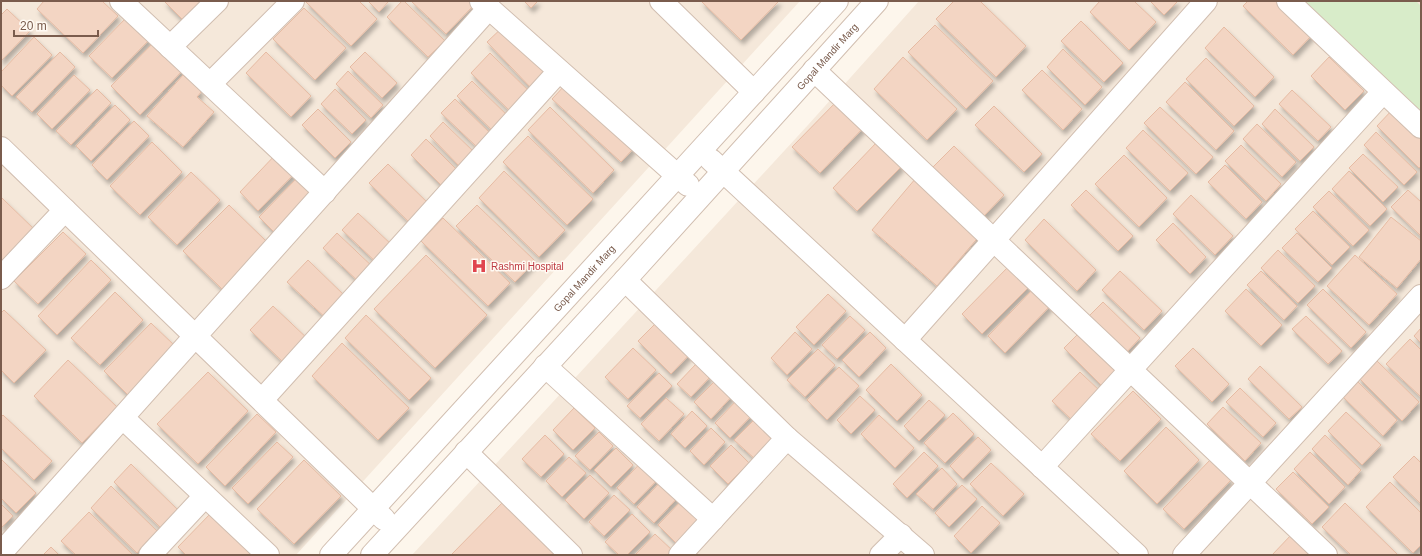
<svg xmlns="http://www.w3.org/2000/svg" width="1422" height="556" font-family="Arial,sans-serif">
<defs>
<filter id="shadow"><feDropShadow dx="2.5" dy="4.5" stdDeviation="2" flood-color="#0004"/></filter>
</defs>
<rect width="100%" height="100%" fill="#fdf6ec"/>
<g fill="#f5e8da">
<polygon points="1,1 800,1 296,555 1,555"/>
<polygon points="919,1 1421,1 1421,555 412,555 808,125"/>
</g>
<polygon fill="#d8ecc9" points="1284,1 1416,1 1421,6 1421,127"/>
<g fill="#f3d5c3" stroke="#e6bba3" filter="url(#shadow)">
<polygon points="44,1 102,1 118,16 83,53 37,9"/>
<polygon points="164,1 205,1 186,23"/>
<polygon points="307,1 359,1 377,19 351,46 306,2"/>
<polygon points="368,1 389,1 379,12"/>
<polygon points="402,1 404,1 445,41 428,57 387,17"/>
<polygon points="411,1 474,1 476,3 446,34"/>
<polygon points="524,1 538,1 531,8"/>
<polygon points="701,1 779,1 741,40"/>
<polygon points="954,1 980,1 1026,46 996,77 936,19"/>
<polygon points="1100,1 1134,1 1156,22 1129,50 1090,12"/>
<polygon points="1150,1 1178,1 1164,15"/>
<polygon points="1248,1 1277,1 1312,35 1293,55 1243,6"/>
<polygon points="304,8 346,48 315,80 273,39"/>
<polygon points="7,9 30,31 1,61 1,15"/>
<polygon points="127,17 150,39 112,78 89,56"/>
<polygon points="1081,21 1123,63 1104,82 1061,41"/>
<polygon points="506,24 551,70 532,89 487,42"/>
<polygon points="935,25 993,81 966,109 908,52"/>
<polygon points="1224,27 1274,77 1255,97 1205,48"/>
<polygon points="34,37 52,55 12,96 1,85 1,72"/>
<polygon points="156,40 185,68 140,115 111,86"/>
<polygon points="1063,49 1102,87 1085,105 1047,67"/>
<polygon points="60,52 75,67 32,112 16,97"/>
<polygon points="266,52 311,96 291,117 246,73"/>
<polygon points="365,52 397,83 382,98 350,67"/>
<polygon points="490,53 533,95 513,114 471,73"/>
<polygon points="903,57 957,109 927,140 874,89"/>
<polygon points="1329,57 1364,91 1345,110 1311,76"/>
<polygon points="1206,58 1254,106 1234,126 1186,79"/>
<polygon points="1042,70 1082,109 1063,130 1022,90"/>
<polygon points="348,71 383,105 371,118 336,84"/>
<polygon points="74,75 90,90 52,129 37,114"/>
<polygon points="183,75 202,91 197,97 214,112 183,147 147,116"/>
<polygon points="472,81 511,119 496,134 457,96"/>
<polygon points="1185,82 1234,131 1216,150 1166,102"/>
<polygon points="566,84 634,148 621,162 552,99"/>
<polygon points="97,89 111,103 71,145 56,131"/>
<polygon points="335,89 366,120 352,134 321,104"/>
<polygon points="1292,90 1331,127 1318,141 1279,104"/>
<polygon points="840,98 867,124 820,173 792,147"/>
<polygon points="455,99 490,133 477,147 441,113"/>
<polygon points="115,105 130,120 91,161 76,146"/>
<polygon points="994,106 1042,154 1024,172 975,125"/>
<polygon points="550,107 614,170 593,193 528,130"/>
<polygon points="1160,107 1213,157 1196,174 1144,123"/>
<polygon points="318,109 351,142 335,158 302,125"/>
<polygon points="1275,109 1314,147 1300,161 1262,124"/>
<polygon points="1393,109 1421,136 1421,166 1419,168 1377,126"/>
<polygon points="134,121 149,136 107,180 92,165"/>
<polygon points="443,122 475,153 461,168 430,136"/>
<polygon points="1257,124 1296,162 1282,177 1243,139"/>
<polygon points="1143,130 1188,173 1170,191 1126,148"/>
<polygon points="1376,132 1417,172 1404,185 1364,145"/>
<polygon points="528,136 593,199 567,225 503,162"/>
<polygon points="426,139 460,173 445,189 411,155"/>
<polygon points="152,142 182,172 140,215 110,186"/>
<polygon points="877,142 902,166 857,211 833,188"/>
<polygon points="1241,145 1281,184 1266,201 1225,161"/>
<polygon points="954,146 1004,195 984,216 933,167"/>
<polygon points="278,152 297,171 258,211 240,192"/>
<polygon points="1363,154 1398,187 1383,202 1349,168"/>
<polygon points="1124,155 1167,198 1139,227 1095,184"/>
<polygon points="388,164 432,207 414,227 369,183"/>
<polygon points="1225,165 1262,202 1246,219 1208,182"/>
<polygon points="504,171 565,230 539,257 479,198"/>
<polygon points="1349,171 1387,209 1370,226 1332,189"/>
<polygon points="191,172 220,200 177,245 148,217"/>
<polygon points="297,178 315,195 277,235 259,217"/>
<polygon points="916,178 981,234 937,286 872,230"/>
<polygon points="1086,190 1133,236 1118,251 1071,205"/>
<polygon points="1408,190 1421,202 1421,236 1391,207"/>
<polygon points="1329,191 1369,230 1353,246 1313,207"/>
<polygon points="1191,195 1233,236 1215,255 1173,214"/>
<polygon points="1,197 37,232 1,270"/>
<polygon points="229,205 267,242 222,289 183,251"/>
<polygon points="477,205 535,261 515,282 456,226"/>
<polygon points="1313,211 1350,247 1332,265 1295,229"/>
<polygon points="358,213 393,246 377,263 342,230"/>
<polygon points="1391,217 1421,241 1421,259 1397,288 1359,257"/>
<polygon points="443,218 510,283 488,306 421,241"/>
<polygon points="1044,219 1096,270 1077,291 1025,240"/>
<polygon points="1173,223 1206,257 1190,274 1156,240"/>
<polygon points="63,232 86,254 38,304 14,281"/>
<polygon points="337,233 375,269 361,284 323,248"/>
<polygon points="1297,233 1332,268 1318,282 1282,248"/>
<polygon points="1278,250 1315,286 1298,303 1261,268"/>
<polygon points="426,255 487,315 435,368 374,309"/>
<polygon points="1355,255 1397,294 1369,325 1327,286"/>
<polygon points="91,260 111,280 57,335 38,316"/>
<polygon points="308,260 348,299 328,320 287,282"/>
<polygon points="1009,266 1030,286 982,334 962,314"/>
<polygon points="1120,271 1162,311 1144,330 1102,290"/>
<polygon points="1261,271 1297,306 1284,320 1247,285"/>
<polygon points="1034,288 1051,305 1005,353 988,336"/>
<polygon points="1246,289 1282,325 1261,346 1225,311"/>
<polygon points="1323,289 1366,332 1351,348 1307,305"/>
<polygon points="115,292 143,320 100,365 71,338"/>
<polygon points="828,294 846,311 814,345 796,327"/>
<polygon points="1103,302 1140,338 1125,354 1087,318"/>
<polygon points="273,306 310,341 287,366 250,330"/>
<polygon points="4,310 46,350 14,383 1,370 1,313"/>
<polygon points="366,315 431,378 409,400 345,338"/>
<polygon points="850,316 865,330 837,359 822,345"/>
<polygon points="1306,316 1342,351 1328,364 1292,329"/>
<polygon points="659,320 692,352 671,374 638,341"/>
<polygon points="151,323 175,346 128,395 104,371"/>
<polygon points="1421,328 1421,343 1414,336"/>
<polygon points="1081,331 1119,368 1102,386 1064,348"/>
<polygon points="795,332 812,349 787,375 771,358"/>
<polygon points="870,332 886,348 859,377 842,360"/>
<polygon points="1410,339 1421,350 1421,397 1386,364"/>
<polygon points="342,343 409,408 378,440 312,376"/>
<polygon points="633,348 656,370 628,399 605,377"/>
<polygon points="1193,348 1229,384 1212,402 1175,366"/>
<polygon points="818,349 835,365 805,397 787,380"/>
<polygon points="1375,359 1419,402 1402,421 1358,377"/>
<polygon points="68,360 117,407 82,443 34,396"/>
<polygon points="696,364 710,377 691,397 677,384"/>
<polygon points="891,364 922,395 897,421 866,390"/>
<polygon points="1260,366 1302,407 1289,419 1248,379"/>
<polygon points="839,367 859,386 827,420 807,400"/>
<polygon points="208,372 248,411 198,464 157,424"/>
<polygon points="1080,372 1101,392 1073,421 1052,401"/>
<polygon points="659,373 672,386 640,418 627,406"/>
<polygon points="717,379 733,395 711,419 694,402"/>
<polygon points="1357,381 1397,420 1383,436 1342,396"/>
<polygon points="1240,388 1276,423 1263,437 1226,402"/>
<polygon points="1133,391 1161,419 1120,461 1091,434"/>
<polygon points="860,396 875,410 851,434 837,420"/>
<polygon points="666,398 684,414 659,441 641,424"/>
<polygon points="737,400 752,415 730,438 715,423"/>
<polygon points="929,400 945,415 919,441 904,426"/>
<polygon points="1223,407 1261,443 1245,461 1207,424"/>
<polygon points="574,408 595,428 573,450 553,430"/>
<polygon points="692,411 707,426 685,448 671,434"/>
<polygon points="1346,412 1381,445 1362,465 1328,431"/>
<polygon points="953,413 974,434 945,463 924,443"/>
<polygon points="257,414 276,432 225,486 206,467"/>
<polygon points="3,415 52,461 34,480 1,448 1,417"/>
<polygon points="879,415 914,448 895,468 861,434"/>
<polygon points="758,416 778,435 755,459 734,440"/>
<polygon points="1166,427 1199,460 1157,504 1124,471"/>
<polygon points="711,428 725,442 704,465 690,451"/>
<polygon points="599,432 613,446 590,470 575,456"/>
<polygon points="545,435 564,454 541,477 522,459"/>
<polygon points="1325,435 1361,470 1348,485 1312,449"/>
<polygon points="978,437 991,450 963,479 950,466"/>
<polygon points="277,442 293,457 248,504 232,488"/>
<polygon points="731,445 749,463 728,484 710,466"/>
<polygon points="616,448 633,465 611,487 594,470"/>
<polygon points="924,452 938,466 907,498 893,484"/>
<polygon points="1310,452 1345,487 1329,504 1294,469"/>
<polygon points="1414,456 1421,463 1421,504 1393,477"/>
<polygon points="569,457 586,473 562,497 546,481"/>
<polygon points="645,458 662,475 634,504 617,488"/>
<polygon points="1,459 36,493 16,513 1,498"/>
<polygon points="304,460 341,496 294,544 257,509"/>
<polygon points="1210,460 1231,480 1184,529 1163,509"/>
<polygon points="991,463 1024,494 1003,516 970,484"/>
<polygon points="131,464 179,511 162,529 114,482"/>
<polygon points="942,468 957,484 933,509 916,494"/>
<polygon points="1293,472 1329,507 1312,524 1276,489"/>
<polygon points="590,475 609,493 584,519 565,500"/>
<polygon points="665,477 682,493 654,523 637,507"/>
<polygon points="1390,482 1421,513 1421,545 1413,553 1366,507"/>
<polygon points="962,485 977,499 949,527 935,513"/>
<polygon points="111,486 157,531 137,553 91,508"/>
<polygon points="614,495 630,510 604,536 589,522"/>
<polygon points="685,497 705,516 677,544 658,525"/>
<polygon points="505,500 562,555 451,555"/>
<polygon points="1345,503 1398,555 1351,555 1322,527"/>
<polygon points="1,504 13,516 1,528"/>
<polygon points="982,506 1000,523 971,553 954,536"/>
<polygon points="89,512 133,555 76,555 61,541"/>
<polygon points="212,512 256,555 186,555 178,547"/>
<polygon points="632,514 650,532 627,555 619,555 605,542"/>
<polygon points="655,534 674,552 671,555 635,555"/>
<polygon points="1292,534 1313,555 1272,555"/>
<polygon points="51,547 59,555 43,555"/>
</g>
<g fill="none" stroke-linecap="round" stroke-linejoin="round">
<g stroke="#d1beb0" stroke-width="24">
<g id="minor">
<polyline points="121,1 325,192"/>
<polyline points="481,1 688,185"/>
<polyline points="661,1 754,92"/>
<polyline points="1288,1 1421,127"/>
<polyline points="170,47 217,1"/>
<polyline points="814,70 1326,555"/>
<polyline points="210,84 293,1"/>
<polyline points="1,148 384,519"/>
<polyline points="711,160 1137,555"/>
<polyline points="1,278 65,210"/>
<polyline points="625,280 787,438 923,555"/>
<polyline points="905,340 1206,1"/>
<polyline points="545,366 713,519"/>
<polyline points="262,400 559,71"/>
<polyline points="123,418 268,555"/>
<polyline points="466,452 571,555"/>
<polyline points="1042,467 1383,92"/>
<polyline points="1,553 489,8"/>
<polyline points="150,555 205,496"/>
<path id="s1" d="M 331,555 L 837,1"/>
<path id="s2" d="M 372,555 L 625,280 L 877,1"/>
<polyline points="680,555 787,438"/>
<polyline points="881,555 901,535"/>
<polyline points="1184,555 1421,296"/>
</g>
</g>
<use href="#minor" stroke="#fff" stroke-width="22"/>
</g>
<defs>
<g id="hospital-bare" transform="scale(1.2)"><path d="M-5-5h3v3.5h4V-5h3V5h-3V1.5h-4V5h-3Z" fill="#e0444e" stroke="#fffaf3" stroke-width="2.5" paint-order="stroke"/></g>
</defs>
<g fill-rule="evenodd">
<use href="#hospital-bare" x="479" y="266"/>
</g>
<g text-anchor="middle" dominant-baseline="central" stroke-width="3" stroke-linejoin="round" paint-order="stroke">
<g font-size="10" fill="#7a5c4d" stroke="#fffaf3">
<text stroke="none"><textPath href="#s2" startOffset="675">Gopal Mandir Marg</textPath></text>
<text stroke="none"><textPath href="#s1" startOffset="375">Gopal Mandir Marg</textPath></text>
</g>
<g font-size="10" fill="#be3a42" stroke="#fffaf3" text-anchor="start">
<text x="491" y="266">Rashmi Hospital</text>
</g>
</g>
<rect width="1422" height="556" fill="none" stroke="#7a5c4d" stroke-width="4"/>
<path d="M14 30v6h84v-6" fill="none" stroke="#7a5c4d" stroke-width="2"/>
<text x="20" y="30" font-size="12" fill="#7a5c4d" stroke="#fffaf3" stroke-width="3" paint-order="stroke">20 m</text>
</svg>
